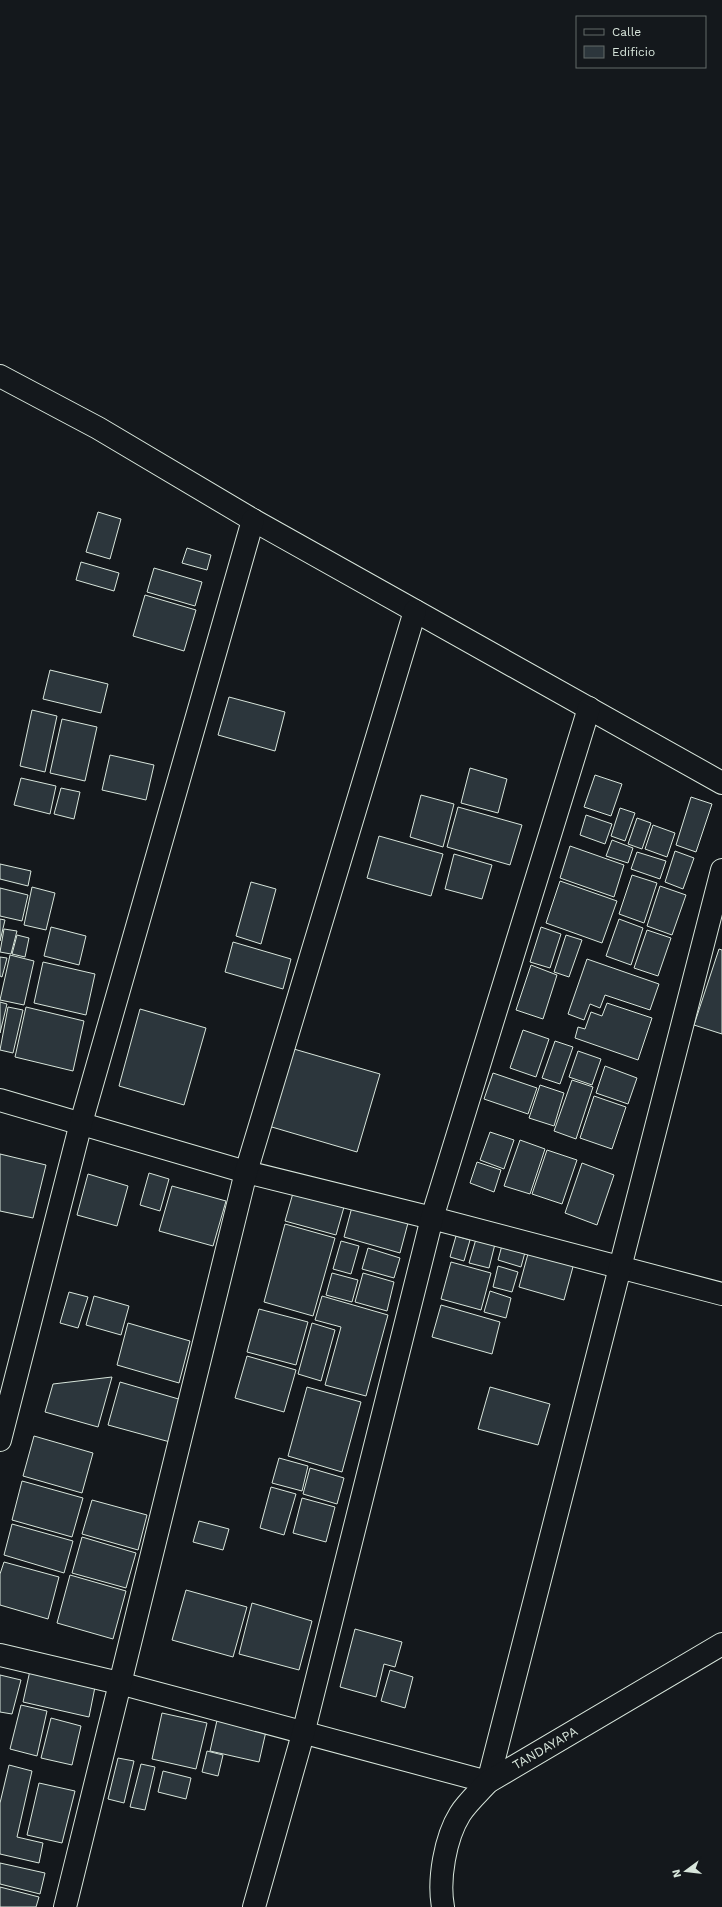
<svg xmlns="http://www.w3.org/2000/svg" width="722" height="1907" font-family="'Work Sans',sans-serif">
<rect width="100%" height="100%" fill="#14181c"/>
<g fill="#2c363c" stroke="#d8e6dc">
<polygon points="98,512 121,519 110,559 86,552"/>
<polygon points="187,548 211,555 207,570 182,563"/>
<polygon points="81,562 119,573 114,591 76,580"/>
<polygon points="154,568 202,582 195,606 147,592"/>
<polygon points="145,595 196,610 184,651 133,636"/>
<polygon points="50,670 108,684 101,713 43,699"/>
<polygon points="229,697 285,712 275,751 218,735"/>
<polygon points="32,710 57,716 45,772 20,766"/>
<polygon points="62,719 97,727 85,781 50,773"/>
<polygon points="110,755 154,765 146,800 102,790"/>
<polygon points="470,768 507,779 498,813 461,803"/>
<polygon points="595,775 622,784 611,816 584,807"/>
<polygon points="21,778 56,786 50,814 14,805"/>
<polygon points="61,788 80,792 74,819 54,814"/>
<polygon points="421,795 454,804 443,847 410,837"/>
<polygon points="691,797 712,804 696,852 676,845"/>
<polygon points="458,807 522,825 510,865 447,847"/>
<polygon points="620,808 635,813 625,841 611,836"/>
<polygon points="586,815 612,824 605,844 580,835"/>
<polygon points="637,818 651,823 642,849 628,844"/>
<polygon points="653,825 675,833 667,857 645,849"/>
<polygon points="379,836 443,854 431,896 367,878"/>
<polygon points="612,840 633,848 628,863 606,856"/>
<polygon points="570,846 624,865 614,897 560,878"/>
<polygon points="675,851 694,858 683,889 665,882"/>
<polygon points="637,852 666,861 660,879 631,869"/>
<polygon points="454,854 492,865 482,899 445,889"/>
<polygon points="0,864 31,871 28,886 0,879"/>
<polygon points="632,875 657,883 644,923 619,914"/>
<polygon points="560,881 617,901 602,943 546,923"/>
<polygon points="251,882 276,889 261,944 236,936"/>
<polygon points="660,886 686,895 672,935 647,926"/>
<polygon points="32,887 55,893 46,930 24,925"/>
<polygon points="0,888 28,895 22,921 0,916"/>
<polygon points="0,919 5,920 0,941"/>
<polygon points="619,919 643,928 631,965 606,956"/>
<polygon points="51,927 86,936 79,965 44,956"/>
<polygon points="541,927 561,934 550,968 530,962"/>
<polygon points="4,929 17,931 11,954 0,952"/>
<polygon points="647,930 671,938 658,976 634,968"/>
<polygon points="17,935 29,938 25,957 12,954"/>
<polygon points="566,935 582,940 569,977 554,972"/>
<polygon points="233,942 291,959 283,989 225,972"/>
<polygon points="719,949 722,950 722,1034 694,1025"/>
<polygon points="10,955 34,961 24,1005 0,1000"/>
<polygon points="0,957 7,958 2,977 0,976"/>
<polygon points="587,959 659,984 650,1010 605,995 600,1008 590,1004 584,1020 568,1014"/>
<polygon points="43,962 95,974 86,1015 34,1003"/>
<polygon points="531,965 557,975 543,1019 516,1010"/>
<polygon points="0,1002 7,1004 0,1033"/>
<polygon points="607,1003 652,1018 638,1060 575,1038 578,1027 585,1029 591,1012 602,1016"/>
<polygon points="8,1007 23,1010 13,1053 0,1050"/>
<polygon points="26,1007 84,1021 73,1071 15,1057"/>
<polygon points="140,1009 206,1028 184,1105 119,1086"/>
<polygon points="523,1030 549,1039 536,1077 510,1068"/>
<polygon points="555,1041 573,1047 560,1084 542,1078"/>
<polygon points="287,1047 380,1074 357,1152 265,1125"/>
<polygon points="578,1051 601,1059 592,1085 569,1077"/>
<polygon points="605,1066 637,1078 628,1104 596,1093"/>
<polygon points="493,1073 537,1088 528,1114 484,1099"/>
<polygon points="572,1080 593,1087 576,1139 554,1131"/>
<polygon points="540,1085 564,1093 554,1126 529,1118"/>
<polygon points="594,1096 626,1107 612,1149 580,1138"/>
<polygon points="490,1132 514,1140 504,1169 480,1160"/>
<polygon points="520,1140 545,1149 530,1194 504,1186"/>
<polygon points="547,1150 577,1160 562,1204 532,1194"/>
<polygon points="0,1154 46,1165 33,1218 0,1211"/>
<polygon points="477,1162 501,1170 494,1192 470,1183"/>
<polygon points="582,1163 614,1175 597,1225 565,1213"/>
<polygon points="149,1173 169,1179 160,1211 140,1205"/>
<polygon points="88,1174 128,1186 117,1226 77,1215"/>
<polygon points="172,1186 226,1201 213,1246 159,1231"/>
<polygon points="295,1186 346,1200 336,1235 285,1221"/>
<polygon points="352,1207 408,1223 400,1253 344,1237"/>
<polygon points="285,1224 335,1238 313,1316 264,1302"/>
<polygon points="456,1236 470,1240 464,1261 450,1257"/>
<polygon points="504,1238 527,1245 521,1267 498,1260"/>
<polygon points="476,1239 495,1244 489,1268 469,1263"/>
<polygon points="341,1241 359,1246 351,1274 333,1269"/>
<polygon points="368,1248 400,1258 394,1278 362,1269"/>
<polygon points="529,1250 574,1263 564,1300 519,1287"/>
<polygon points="451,1262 491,1273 481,1310 441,1299"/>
<polygon points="498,1266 518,1272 512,1292 493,1287"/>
<polygon points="332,1273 358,1280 352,1302 326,1295"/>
<polygon points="363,1273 394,1282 387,1311 355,1302"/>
<polygon points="490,1291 511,1298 506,1318 484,1312"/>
<polygon points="69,1292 88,1297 78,1328 60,1323"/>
<polygon points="94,1296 129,1306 121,1335 86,1325"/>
<polygon points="322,1296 388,1315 366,1396 325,1385 341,1327 315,1320"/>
<polygon points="441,1305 500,1322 492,1354 432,1337"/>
<polygon points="259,1309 308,1322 296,1365 247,1352"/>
<polygon points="128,1323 190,1341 179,1383 117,1365"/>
<polygon points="312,1323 335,1330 321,1381 298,1374"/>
<polygon points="247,1356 296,1370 284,1412 235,1398"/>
<polygon points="112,1377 98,1427 45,1412 53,1384"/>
<polygon points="120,1382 182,1400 170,1442 108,1425"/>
<polygon points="307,1387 361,1402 342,1472 288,1456"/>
<polygon points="490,1387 550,1404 538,1445 478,1429"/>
<polygon points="34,1436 93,1453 82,1493 23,1476"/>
<polygon points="279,1458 308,1466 302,1491 272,1483"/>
<polygon points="310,1468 344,1478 337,1504 303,1494"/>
<polygon points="22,1481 83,1498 72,1537 12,1520"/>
<polygon points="271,1487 296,1494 284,1535 260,1528"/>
<polygon points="302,1498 335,1507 326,1542 293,1533"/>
<polygon points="92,1500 147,1515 138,1550 82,1534"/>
<polygon points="199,1521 229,1529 223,1550 193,1542"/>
<polygon points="12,1524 73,1541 64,1573 4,1555"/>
<polygon points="82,1537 136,1553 126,1588 72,1573"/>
<polygon points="4,1562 59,1577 48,1619 0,1605 0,1574"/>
<polygon points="70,1575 126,1591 113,1639 57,1623"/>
<polygon points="186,1590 247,1607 233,1657 172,1640"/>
<polygon points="252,1603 312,1621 299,1670 239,1654"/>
<polygon points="355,1629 402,1642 395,1667 384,1664 376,1697 340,1687"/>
<polygon points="31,1666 96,1682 89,1717 23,1702"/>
<polygon points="390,1670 413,1677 405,1708 381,1701"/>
<polygon points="0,1675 21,1680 12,1714 0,1712"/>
<polygon points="21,1705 47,1711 37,1756 10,1749"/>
<polygon points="162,1713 207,1723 196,1769 152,1759"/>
<polygon points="218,1716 267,1727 259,1762 210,1751"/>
<polygon points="51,1718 81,1726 72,1765 41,1758"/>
<polygon points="207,1751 223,1755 218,1776 202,1772"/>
<polygon points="118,1758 134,1761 124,1803 108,1799"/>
<polygon points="141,1764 155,1767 145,1810 130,1807"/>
<polygon points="9,1765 32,1771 17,1837 43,1843 39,1863 0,1854 0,1803"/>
<polygon points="163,1771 191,1778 186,1799 158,1792"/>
<polygon points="39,1783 75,1791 62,1843 27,1835"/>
<polygon points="0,1863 45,1873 40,1894 0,1884"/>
<polygon points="0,1887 39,1897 36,1907 0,1907"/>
</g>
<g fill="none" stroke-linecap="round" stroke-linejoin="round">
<g stroke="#d8e6dc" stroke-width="24">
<g id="minor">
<polyline points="0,376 98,428 253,520 722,783"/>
<polyline points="0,1100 246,1172 432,1218 722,1294"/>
<polyline points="0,1440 81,1123 253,520"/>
<polyline points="0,1655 119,1683 488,1782 722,870"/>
<polyline points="65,1907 246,1172 415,611"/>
<polyline points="254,1907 303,1734 432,1218 589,708"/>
<path d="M 443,1907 C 438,1880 445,1838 460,1814 C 467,1803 479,1792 488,1782 L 722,1644"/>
</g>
</g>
<use href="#minor" stroke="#14181c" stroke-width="22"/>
</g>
<g text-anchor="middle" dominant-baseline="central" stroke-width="3" stroke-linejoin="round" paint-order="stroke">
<g font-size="13" fill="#d8e6dc" stroke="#14181c">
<text transform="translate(545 1748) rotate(-30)">TANDAYAPA</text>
</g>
</g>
<rect x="576" y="16" width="130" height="52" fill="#14181c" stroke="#626a69"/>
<rect x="584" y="29" width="20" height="6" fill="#14181c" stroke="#626a69"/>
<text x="612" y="36" font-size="12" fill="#d8e6dc">Calle</text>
<rect x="584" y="46" width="20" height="12" fill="#2c363c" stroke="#626a69"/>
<text x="612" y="56" font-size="12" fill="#d8e6dc">Edificio</text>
<g transform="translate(686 1871) rotate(255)" stroke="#14181c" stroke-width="3" paint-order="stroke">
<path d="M0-3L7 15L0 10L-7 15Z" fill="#d8e6dc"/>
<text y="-6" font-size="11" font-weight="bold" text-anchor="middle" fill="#d8e6dc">N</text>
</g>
</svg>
